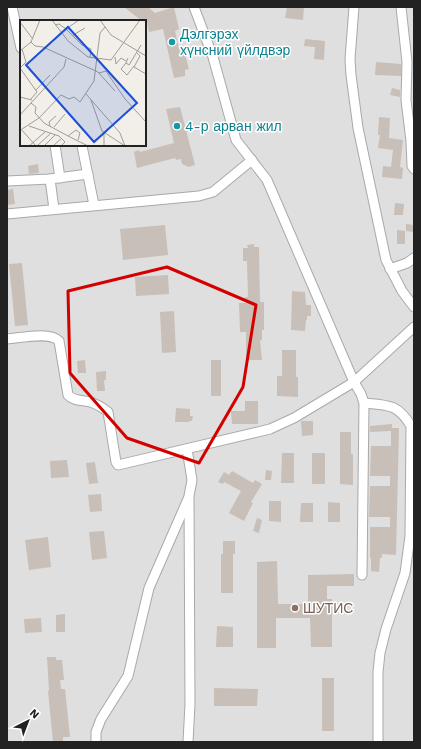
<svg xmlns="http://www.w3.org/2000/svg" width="421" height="749" font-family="'Work Sans',sans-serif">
<rect width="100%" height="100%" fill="#f2efe9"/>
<path fill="#e0dfdf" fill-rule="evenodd" d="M 7,7 L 414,7 L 414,742 L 7,742 ZM 21,21 L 145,21 L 145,145 L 21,145 Z"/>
<g fill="#c7bfb8">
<polygon points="124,7 148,7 155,13 174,7 179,29 175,31 180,53 184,51 189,69 185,70 185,76 174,78 163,29 149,32 147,21 142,21"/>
<polygon points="287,7 304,7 303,20 285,18"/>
<polygon points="305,39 325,41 324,60 314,59 315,47 304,46"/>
<polygon points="376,62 401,64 401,76 375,75"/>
<polygon points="392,88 400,90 400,97 390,95"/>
<polygon points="180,107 195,165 189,167 182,164 181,159 176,160 175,158 137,168 134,152 139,150 140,152 174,143 166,109"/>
<polygon points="379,117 390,118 389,138 403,140 400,167 403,168 402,179 382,177 383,166 391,167 393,150 378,148 380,135 378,135"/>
<polygon points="38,164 39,173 29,174 28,166"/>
<polygon points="13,189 15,204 7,205 7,190"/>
<polygon points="395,203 404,204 403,215 394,215"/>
<polygon points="406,224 414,225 414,232 406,231"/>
<polygon points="165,225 168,255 123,260 120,229"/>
<polygon points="397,230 405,231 405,244 397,244"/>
<polygon points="254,244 254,247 259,247 260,302 264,302 264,330 262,330 262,340 260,341 262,360 246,360 246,332 240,332 239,303 246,303 245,297 248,297 247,261 243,261 243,248 248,248 247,245"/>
<polygon points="22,263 28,325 15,326 9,264"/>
<polygon points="168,275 169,294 136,296 135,277"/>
<polygon points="292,291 305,292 306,305 311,305 311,316 307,316 307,320 306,320 305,331 291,330"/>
<polygon points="174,311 176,352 162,353 160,312"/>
<polygon points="282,350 296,350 296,377 298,377 298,397 277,396 277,376 282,376"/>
<polygon points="85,360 86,373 78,373 77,361"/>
<rect x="211" y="360" width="10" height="36"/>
<polygon points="106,371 106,380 104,380 105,391 97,391 96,372"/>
<polygon points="245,401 258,401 258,424 232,424 231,411 245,411"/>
<polygon points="176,408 190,409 190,416 193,416 192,421 189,421 189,422 175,422"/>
<polygon points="301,421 313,421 313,435 302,436"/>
<polygon points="392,424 392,428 399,428 396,555 382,554 382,558 380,558 379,572 371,571 371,558 370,558 370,527 390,527 390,517 369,517 370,486 390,486 390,476 370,476 371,446 391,446 391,431 370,432 370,426"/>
<polygon points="340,432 351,432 351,454 353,454 353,485 340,484"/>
<polygon points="282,453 294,453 294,483 281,483"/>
<rect x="312" y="453" width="13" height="31"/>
<polygon points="67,460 69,477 51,478 50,461"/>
<polygon points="95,462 98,483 89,484 86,463"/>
<polygon points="266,470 272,471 271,480 265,480"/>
<polygon points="232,471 253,483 255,480 262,484 251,502 253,503 244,521 229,513 241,491 224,482 223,484 218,482 224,472 229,475"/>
<polygon points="101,494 102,511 90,512 88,495"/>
<polygon points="269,501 281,501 281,522 269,521"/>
<polygon points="328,502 340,503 340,522 328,522"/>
<polygon points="301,503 313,503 313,522 300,522"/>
<polygon points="257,518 262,520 259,533 253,531"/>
<polygon points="104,531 107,558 92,560 89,532"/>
<polygon points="48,537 51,567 29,570 25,540"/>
<polygon points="223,541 235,541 235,554 233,554 233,593 221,593 221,554 223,554"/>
<polygon points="277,561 278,604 308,604 308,575 354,574 354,586 327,586 327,599 332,599 332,647 311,647 310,618 276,618 276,648 257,648 257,562"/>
<polygon points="65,614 65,632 56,632 56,615"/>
<polygon points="41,618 42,632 25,633 24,619"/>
<polygon points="217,626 233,627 233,647 216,647"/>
<polygon points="47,657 56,657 56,660 62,660 64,680 60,680 61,689 65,689 70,737 63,737 63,742 53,742 48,691 49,691"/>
<rect x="322" y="678" width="12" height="53"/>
<polygon points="214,688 258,689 257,706 214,706"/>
</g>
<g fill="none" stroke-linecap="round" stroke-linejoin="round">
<g stroke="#a9a9a9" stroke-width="11">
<g id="minor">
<polyline points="12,7 21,48"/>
<polyline points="194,7 213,57 236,140 267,180 354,382 361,394 364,403 362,575"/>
<polyline points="354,7 350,59 351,75 358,128 386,260 402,291 414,307"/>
<polyline points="401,7 407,62 406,100 411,141 412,166 414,169"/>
<polyline points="55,145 60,178"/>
<polyline points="82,146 94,205"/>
<polyline points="50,179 54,209"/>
<polyline points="7,181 50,179 88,174"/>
<polyline points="7,214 199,196 213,192 252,160"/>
<polyline points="390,269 407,263 414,258"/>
<path d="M 7,339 C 20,338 50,331 59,341 L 68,395 C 73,401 83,400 90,402 C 97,404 103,408 108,412 L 116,462 L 118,465 L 270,429 L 294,418 L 354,382 L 414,327"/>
<path d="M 364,403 C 388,405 398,404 411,426 L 410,536 L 405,573 L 386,629 L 380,653 L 378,672 L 378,742"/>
<polyline points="187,449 192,480 189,496 190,704 188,742"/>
<polyline points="96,742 96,732 101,719 128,676 149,588 188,499"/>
</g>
</g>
<use href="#minor" stroke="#fff" stroke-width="9"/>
</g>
<path fill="none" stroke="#d40000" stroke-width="3" stroke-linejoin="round" d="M 167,267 L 256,305 L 243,387 L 199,463 L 127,438 L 70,373 L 68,291 Z"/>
<g fill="#0f9aa8" stroke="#fff" stroke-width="1.5">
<circle cx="172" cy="42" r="4"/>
<circle cx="177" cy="126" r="4"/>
</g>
<circle fill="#8d6e63" stroke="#fff" stroke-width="1.5" cx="295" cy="608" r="4"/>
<g text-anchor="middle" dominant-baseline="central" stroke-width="3" stroke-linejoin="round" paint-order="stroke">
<g font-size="14" fill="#0d838f" stroke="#fff" text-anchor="start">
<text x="180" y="34">Дэлгэрэх<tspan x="180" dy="16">хүнсний үйлдвэр</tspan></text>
<text x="185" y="126">4-р арван жил</text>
</g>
<g font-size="14" fill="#785e54" stroke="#fff" text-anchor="start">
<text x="303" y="608">ШУТИС</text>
</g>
</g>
<g transform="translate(20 20)">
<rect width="126" height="126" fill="#f2efe9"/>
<path fill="none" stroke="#9f9d99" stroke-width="1" d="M 32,0 L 48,21 L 68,37 L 91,40 L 120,0M 80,0 L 91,15 L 126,36M 0,2 L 12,18M 35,5 L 39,4 L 46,9 L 59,0M 46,9 L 62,25 L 71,29 L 70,37M 53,15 L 65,8M 11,22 L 15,26 L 23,27 L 78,52 L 95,71M 0,31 L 11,22 L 20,0M 117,33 L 120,36 L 114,47 L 126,54M 95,37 L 96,44 L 101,38 L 106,41M 108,38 L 106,43 L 109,45 L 121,25M 106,43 L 101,49 L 107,55 L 114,46M 0,48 L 17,72 L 10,80M 0,48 L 6,42 L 2,29M 79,53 L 86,51 L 105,79 L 126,102M 16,70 L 30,55M 66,74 L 100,113 L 105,126M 0,77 L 12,80M 71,80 L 82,111 L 105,126M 11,83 L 16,87 L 15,93 L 24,103 L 48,116M 0,95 L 44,47 L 46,39M 9,106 L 39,116 L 45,122 L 41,126M 30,106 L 29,102 L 36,96M 34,107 L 45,94M 0,108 L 16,126M 2,109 L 19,98 L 41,75 L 49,79 L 54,77 L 60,82 L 74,61 L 80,13 L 85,7M 84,113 L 84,126M 68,115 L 74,121 L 84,114M 58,120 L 60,113 L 56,110 L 48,116 L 68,126M 9,126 L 25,112M 17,126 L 31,113M 24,126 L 35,115M 33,126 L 42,118"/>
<path fill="#1d4ed8" fill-opacity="0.15" stroke="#1d4ed8" stroke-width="2" d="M 48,7 L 117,83 L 74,122 L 6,45 Z"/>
<rect width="126" height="126" fill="none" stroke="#222" stroke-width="2"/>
</g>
<rect width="421" height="749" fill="none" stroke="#222222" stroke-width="16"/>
<g transform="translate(28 721) rotate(42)" stroke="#ffffff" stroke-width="3" paint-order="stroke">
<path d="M0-3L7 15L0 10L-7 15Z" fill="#222222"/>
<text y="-6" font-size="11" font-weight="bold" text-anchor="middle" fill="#222222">N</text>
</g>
</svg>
